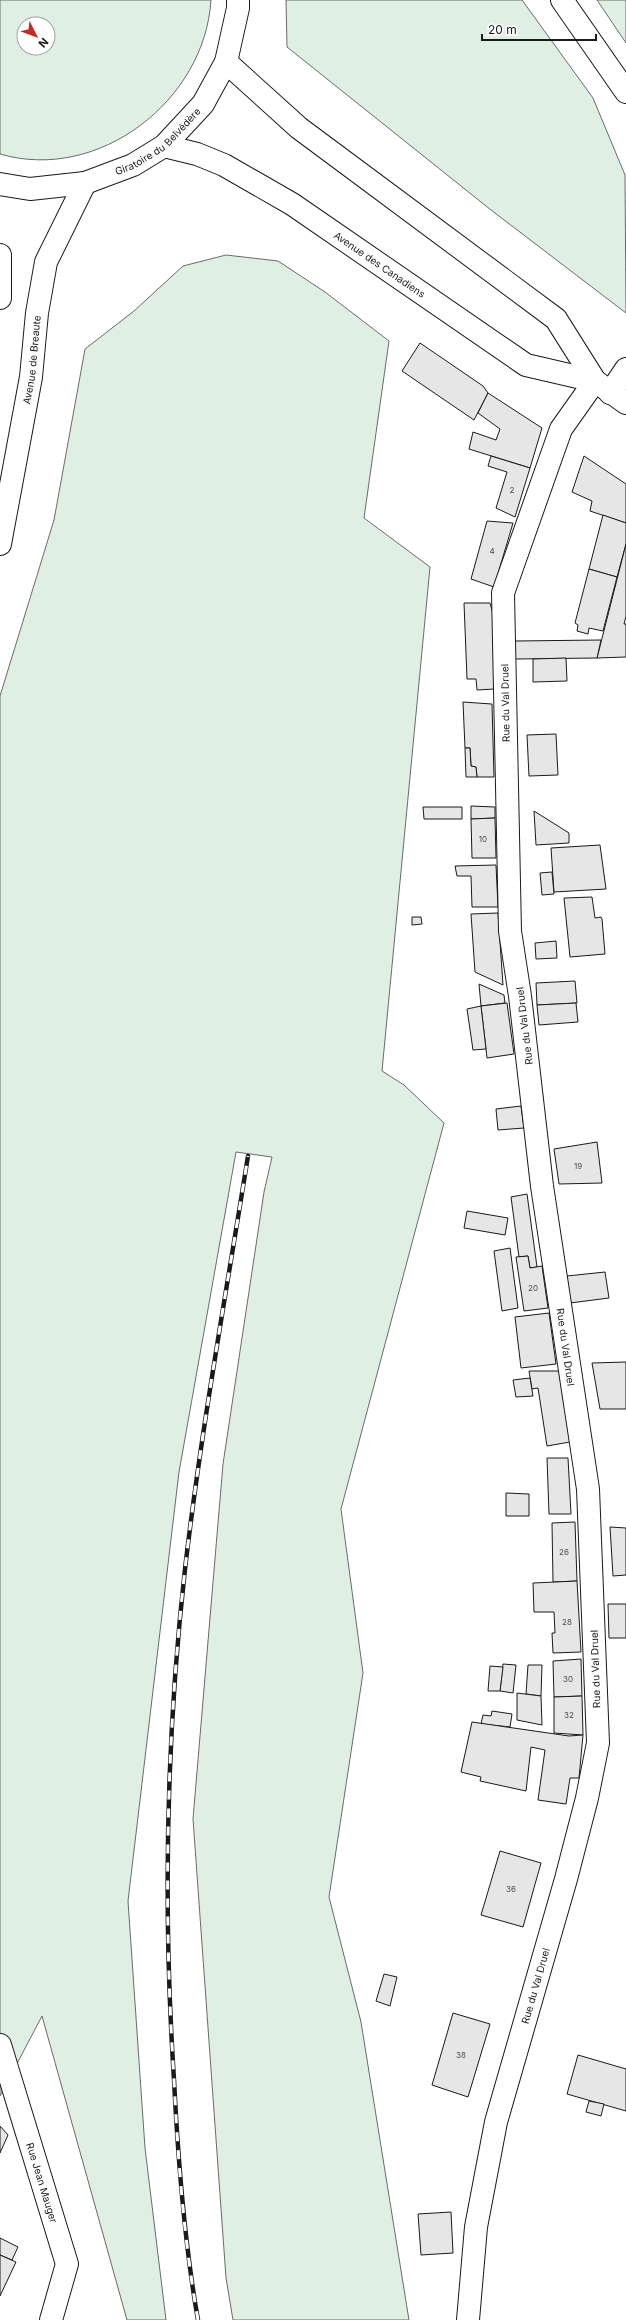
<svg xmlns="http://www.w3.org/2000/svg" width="626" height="2320" font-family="Inter,sans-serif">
<rect width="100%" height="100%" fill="#fff"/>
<g fill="#e0efe3" stroke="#6a6a6a" fill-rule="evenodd">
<path d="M 0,0 L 211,0 C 205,100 99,183 0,154 ZM 24,24 L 48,24 L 48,48 L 24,48 Z"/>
<polygon points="286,0 522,0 593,98 625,175 626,313 491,210 287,47"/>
<polygon points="597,0 626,0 626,43"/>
<polygon points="226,255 278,261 325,292 389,341 364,518 430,567 382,1071 404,1085 444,1123 341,1509 363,1673 329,1897 361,2022 409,2320 233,2320 226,2278 193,1819 223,1464 264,1192 272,1157 236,1152 179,1472 128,1901 145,2148 166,2320 127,2320 42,2016 0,2096 0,696 54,520 85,349 134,311 183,266"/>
</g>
<g fill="#e6e6e6" stroke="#1a1a1a">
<polygon points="420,343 483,386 488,393 474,420 402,371"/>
<polygon points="488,393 542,428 530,468 469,449 473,432 496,440 500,429 478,413"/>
<polygon points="491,456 530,468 515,517 496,508 507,472 488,466"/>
<polygon points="584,456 626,484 626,523 590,511 592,501 572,492"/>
<polygon points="603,515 626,523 626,544 617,577 589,569"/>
<polygon points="487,521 513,523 494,587 471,579"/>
<polygon points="626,544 626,616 624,624 626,624 626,657 597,658"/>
<polygon points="589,569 617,577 603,631 589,628 588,634 577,631 578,625 575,623"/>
<polygon points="464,603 490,603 494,617 494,689 477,690 476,679 467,679"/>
<polygon points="601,640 597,658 515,659 515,641"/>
<polygon points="566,658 567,681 533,682 533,659"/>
<polygon points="463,702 492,704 494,777 477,777 476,767 471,766 470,748 465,748"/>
<polygon points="556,734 558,775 529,776 527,735"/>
<polygon points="465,748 470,748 471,766 476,767 477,777 466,777"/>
<polygon points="471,806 495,807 495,818 471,819"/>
<polygon points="423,807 462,807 462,819 424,819"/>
<polygon points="534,811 569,833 569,843 536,845"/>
<polygon points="495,818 496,858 472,858 471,819"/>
<polygon points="600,845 606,889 554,892 551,848"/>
<polygon points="496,865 498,907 472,907 471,876 457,876 455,866"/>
<polygon points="552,872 554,894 542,895 540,873"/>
<polygon points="592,897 595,918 601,917 602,919 605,954 570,957 564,898"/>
<polygon points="498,913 503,985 475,972 471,914"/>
<polygon points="412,917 421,917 422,924 412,925"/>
<polygon points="556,941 557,958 536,959 535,943"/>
<polygon points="575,981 577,1003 537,1005 536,983"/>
<polygon points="479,984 504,995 505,1003 481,1006"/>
<polygon points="507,1003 514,1054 487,1058 481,1006"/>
<polygon points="576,1003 578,1022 539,1025 537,1005"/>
<polygon points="481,1006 486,1049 473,1050 467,1009"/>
<polygon points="521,1106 524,1128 498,1130 496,1109"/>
<polygon points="597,1142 602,1183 559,1184 554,1149"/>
<polygon points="527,1194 537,1267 530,1268 528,1256 519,1257 511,1197"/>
<polygon points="467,1211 508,1218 505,1235 464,1228"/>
<polygon points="510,1248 518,1308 502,1311 494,1251"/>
<polygon points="528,1256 530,1268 542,1266 548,1308 524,1311 516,1257"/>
<polygon points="605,1272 609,1298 570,1303 567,1276"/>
<polygon points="549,1313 556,1364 521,1368 515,1317"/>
<polygon points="626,1362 626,1409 600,1409 592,1363"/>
<polygon points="529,1371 559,1371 570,1442 547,1446 538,1388 532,1389"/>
<polygon points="530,1378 533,1396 516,1397 513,1380"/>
<polygon points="547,1458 568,1458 571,1514 549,1514"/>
<polygon points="506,1493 529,1494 529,1516 506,1516"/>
<polygon points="575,1522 577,1581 553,1582 552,1523"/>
<polygon points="610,1527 626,1528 626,1575 613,1576"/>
<polygon points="577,1581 581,1652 553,1653 552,1633 555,1633 554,1612 534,1612 533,1583"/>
<polygon points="608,1604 626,1604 626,1638 609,1638"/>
<polygon points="581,1659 582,1696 554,1697 553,1661"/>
<polygon points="503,1664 516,1665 513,1693 500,1691"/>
<polygon points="528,1665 542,1665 541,1696 526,1694"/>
<polygon points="490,1666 503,1667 500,1691 488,1691"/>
<polygon points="517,1693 541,1696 542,1725 517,1720"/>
<polygon points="582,1696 583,1735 554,1733 554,1697"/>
<polygon points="492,1711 512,1714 510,1727 481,1724 483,1715 491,1716"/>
<polygon points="472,1722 569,1736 583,1735 579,1778 570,1778 566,1804 538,1800 545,1750 531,1747 526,1791 480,1781 481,1777 461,1772"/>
<polygon points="500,1851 541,1863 523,1927 481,1915"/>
<polygon points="384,1974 397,1977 390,2006 376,2001"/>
<polygon points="453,2013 490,2024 468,2097 432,2085"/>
<polygon points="578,2055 626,2069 626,2111 567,2094"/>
<polygon points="589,2101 604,2104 601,2116 586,2112"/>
<polygon points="0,2126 8,2135 0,2153"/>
<polygon points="451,2212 453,2253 421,2255 418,2214"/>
<polygon points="0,2238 18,2247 12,2260 0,2255"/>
<polygon points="0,2255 16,2262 0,2296"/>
</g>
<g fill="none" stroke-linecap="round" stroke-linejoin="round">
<g stroke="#1a1a1a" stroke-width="24">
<g id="minor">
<polyline points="562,0 626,92"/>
<polyline points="610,393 626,369"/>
<path id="s1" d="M 0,2045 L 67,2264 L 51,2320"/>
<path id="s2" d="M 468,2320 L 476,2227 L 496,2122 L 566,1879 L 587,1798 L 598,1743 L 588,1489 L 542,1186 L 520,996 L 510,931 L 503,593 L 561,429 L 595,381"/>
</g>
</g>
<g stroke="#1a1a1a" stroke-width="24">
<g id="major">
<polyline points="226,62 299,128 556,319 595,381 626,403"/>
<path id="s3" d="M 164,146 L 197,154 L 224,165 L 292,204 L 526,365 L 595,381"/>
<path id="s4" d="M 0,184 L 30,189 L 85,183 L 133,165 L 164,146 L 203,104 L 226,62 L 238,8 L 238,0"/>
<polyline points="0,255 0,298"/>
<path id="s5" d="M 0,544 L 31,377 L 37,313 L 46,262 L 85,183"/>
</g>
</g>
<use href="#minor" stroke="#fff" stroke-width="22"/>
<use href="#major" stroke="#fff" stroke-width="22"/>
<g stroke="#1a1a1a" stroke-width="4.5">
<path id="rail" d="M 198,2320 C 184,2241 178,2160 174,2080 C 163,1910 166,1739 185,1569 C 201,1431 226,1294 248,1156"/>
</g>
<use href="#rail" stroke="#fff" stroke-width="3" stroke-dasharray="9" stroke-linecap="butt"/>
</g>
<g text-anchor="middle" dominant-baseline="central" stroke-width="3" stroke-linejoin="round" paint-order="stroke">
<g font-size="8" fill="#4d4d4d">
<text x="512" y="490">2</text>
<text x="492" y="551">4</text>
<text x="483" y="839">10</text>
<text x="578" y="1166">19</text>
<text x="533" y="1288">20</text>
<text x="564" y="1552">26</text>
<text x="567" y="1622">28</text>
<text x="568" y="1679">30</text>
<text x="569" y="1715">32</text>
<text x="511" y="1889">36</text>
<text x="461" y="2055">38</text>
</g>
<g font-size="10" fill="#1a1a1a" stroke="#fff">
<text stroke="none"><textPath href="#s4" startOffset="171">Giratoire du Belvédère</textPath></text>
<text stroke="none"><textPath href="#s3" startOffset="248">Avenue des Canadiens</textPath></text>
<text stroke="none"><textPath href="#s5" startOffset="187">Avenue de Breaute</textPath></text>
<text transform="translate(505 703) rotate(-91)">Rue du Val Druel</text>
<text transform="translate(524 1026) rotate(-97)">Rue du Val Druel</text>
<text transform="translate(566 1347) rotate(82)">Rue du Val Druel</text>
<text transform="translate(595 1669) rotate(-92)">Rue du Val Druel</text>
<text stroke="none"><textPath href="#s2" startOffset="342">Rue du Val Druel</textPath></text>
<text stroke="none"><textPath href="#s1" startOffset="144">Rue Jean Mauger</textPath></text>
</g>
</g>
<g transform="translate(36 36) rotate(132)"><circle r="19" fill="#ffffff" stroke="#a3a3a3"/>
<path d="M0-3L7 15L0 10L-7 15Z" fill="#c62828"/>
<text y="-6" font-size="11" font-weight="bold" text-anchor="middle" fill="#1a1a1a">N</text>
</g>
<path d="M482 34v6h114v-6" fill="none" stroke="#1a1a1a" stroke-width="2"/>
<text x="488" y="34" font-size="12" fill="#1a1a1a" stroke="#ffffff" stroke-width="3" paint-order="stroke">20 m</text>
</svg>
